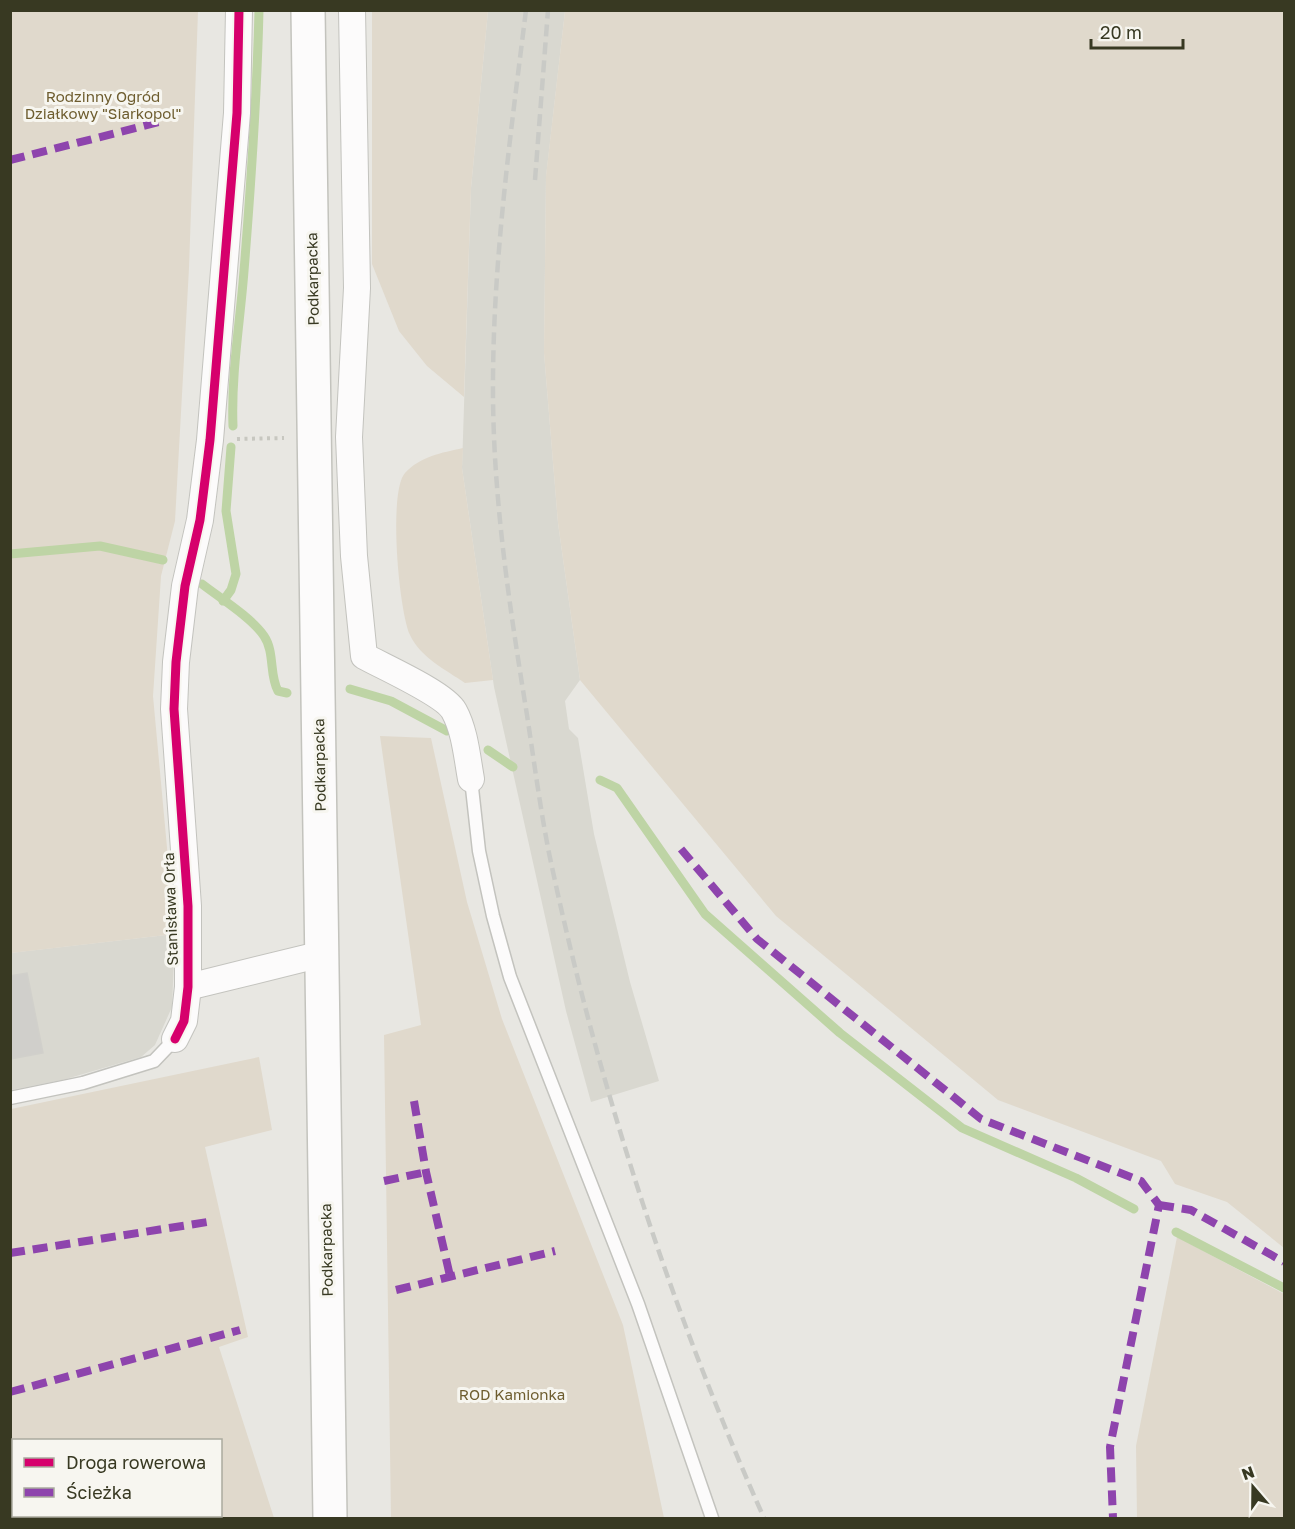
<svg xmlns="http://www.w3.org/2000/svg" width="1295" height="1529" font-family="'Golos Text',sans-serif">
<rect width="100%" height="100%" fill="#e8e7e2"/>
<g fill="#d9d8d0">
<polygon points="488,11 565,11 546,177 544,353 558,523 580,680 565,701 569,729 578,738 594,834 630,982 659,1081 591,1102 566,1011 494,687 462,468 471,188"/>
<polygon points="175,934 172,1007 155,1045 141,1057 66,1079 11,1090 10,953"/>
</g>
<g fill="#e0d9cc" fill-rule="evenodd">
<polygon points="10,11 198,11 189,268 175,521 161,576 153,696 175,934 11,953"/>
<polygon points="372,11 488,11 471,188 464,397 427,366 399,331 372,264"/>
<polygon points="565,11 1284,11 1284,1248 1227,1202 1175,1184 1161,1161 998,1100 776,916 580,680 558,523 544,353 546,176"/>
<path d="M 463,448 L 462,468 L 493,680 L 465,683 C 446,670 420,657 410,635 C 399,612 388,492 405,473 C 421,456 441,453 463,448 Z"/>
<polygon points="380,736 431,738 467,902 502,1019 623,1325 664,1518 391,1518 384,1035 421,1025"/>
<path d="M 259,1057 L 272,1130 L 205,1147 L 248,1337 L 219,1347 L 274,1518 L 11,1518 L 11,1109 ZM 220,1440 L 220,1516 L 14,1516 L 14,1440 Z"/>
<polygon points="1177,1237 1284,1294 1284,1518 1137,1518 1136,1446"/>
</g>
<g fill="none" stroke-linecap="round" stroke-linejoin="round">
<g stroke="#bed4a5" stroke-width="9">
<path d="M 233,426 C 231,374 240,323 244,271 C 251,184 257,98 259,10"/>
<polyline points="10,554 100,546 163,560"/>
<path d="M 202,584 C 220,598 252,618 264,636 C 275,652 269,675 278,691 L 287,693"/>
<polyline points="223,601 231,590 236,574 226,511 231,447"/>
<polyline points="350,689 391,701 447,731"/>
<polyline points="488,750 513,767"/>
<polyline points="600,780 617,788 705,914 840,1033 962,1128 1076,1178 1134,1209"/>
<polyline points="1176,1232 1284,1288"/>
</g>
</g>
<polygon fill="#d0cfcb" stroke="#d1d0cb" stroke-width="1.5" points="27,973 43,1053 10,1059 10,976"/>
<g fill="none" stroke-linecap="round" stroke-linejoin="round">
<g stroke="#c3c3be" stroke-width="15">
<g id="lane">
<polyline points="471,779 479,851 493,916 510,977 638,1304 712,1518"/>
<polyline points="10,1098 83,1083 154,1061 175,1039"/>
</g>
</g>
<g stroke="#c3c3be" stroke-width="28">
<g id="street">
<path d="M 352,10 L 357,288 L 349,437 L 354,556 L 364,656 C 384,667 445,694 454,711 C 465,731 467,757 471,779"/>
<polyline points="188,987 322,954"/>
<polyline points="175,1039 184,1021 188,987 188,906 174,709 176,662 185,586 200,520 210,440 237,113 239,10"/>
</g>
</g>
<g stroke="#c3c3bd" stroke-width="36">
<polyline id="secondary" points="308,10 330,1518"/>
</g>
<polyline stroke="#c7c7c0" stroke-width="4" stroke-dasharray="3 4.5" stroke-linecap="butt" points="237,439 284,438"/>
<use href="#lane" stroke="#fcfbfb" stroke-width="12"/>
<use href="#street" stroke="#fcfbfb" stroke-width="26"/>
<use href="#secondary" stroke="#fcfbfb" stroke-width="33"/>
<g stroke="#c9cac6" stroke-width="4.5" stroke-dasharray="12 6" stroke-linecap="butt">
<path d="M 526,10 C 510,139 492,268 493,398 C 494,505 510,610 527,715 C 534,761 540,807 549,853 C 597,1082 669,1305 764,1518"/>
<polyline points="535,180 548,10"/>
</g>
<g stroke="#8e44ad" stroke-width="8" stroke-dasharray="15 8" stroke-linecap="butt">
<polyline points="10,160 163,121"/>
<polyline points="681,849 757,939 981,1119 1141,1181 1159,1205 1110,1447 1113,1518"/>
<polyline points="414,1101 426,1172 450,1276"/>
<polyline points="384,1181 426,1172"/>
<polyline points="1159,1205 1191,1210 1284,1262"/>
<polyline points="10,1253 214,1221"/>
<polyline points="396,1290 555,1251"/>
<polyline points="10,1392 240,1330"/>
</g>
<g stroke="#f7f6f0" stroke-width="13">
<polyline id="cycleway" points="175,1039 184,1021 188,987 188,906 174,709 176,662 185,586 200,520 210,440 237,113 239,10"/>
</g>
<use href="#cycleway" stroke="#d6006c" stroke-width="9"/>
</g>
<g text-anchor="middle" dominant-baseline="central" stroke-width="6" stroke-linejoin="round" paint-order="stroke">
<g font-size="15" fill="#6e5d2f" stroke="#f7f6f0">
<text x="103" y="96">Rodzinny Ogród<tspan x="103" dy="17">Działkowy "Siarkopol"</tspan></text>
<text x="512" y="1394">ROD Kamionka</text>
</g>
<g font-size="15" fill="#383922" stroke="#f7f6f0">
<text transform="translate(312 279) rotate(-91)">Podkarpacka</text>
<text transform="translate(319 765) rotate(-91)">Podkarpacka</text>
<text transform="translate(170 909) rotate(-92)">Stanisława Orła</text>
<text transform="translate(326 1250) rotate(-91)">Podkarpacka</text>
</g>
</g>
<rect width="1295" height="1529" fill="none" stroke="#383922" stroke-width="24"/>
<rect x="12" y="1439" width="210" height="78" fill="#f7f6f0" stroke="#abaa9e" stroke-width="1.5"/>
<rect x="24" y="1458" width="30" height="9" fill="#d6006c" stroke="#abaa9e" stroke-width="1.5"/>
<text x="66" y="1469" font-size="18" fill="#383922">Droga rowerowa</text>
<rect x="24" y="1488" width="30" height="9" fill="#8e44ad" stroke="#abaa9e" stroke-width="1.5"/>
<text x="66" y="1499" font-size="18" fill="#383922">Ścieżka</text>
<g transform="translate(1253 1487) rotate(340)" stroke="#f7f6f0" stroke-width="4.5" paint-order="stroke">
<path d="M0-4.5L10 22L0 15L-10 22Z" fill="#383922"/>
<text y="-9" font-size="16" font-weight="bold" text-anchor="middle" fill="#383922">N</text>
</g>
<path d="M1091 39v9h92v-9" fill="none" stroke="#383922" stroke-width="3"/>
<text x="1100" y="39" font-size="18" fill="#383922" stroke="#f7f6f0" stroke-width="4.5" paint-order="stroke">20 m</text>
</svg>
